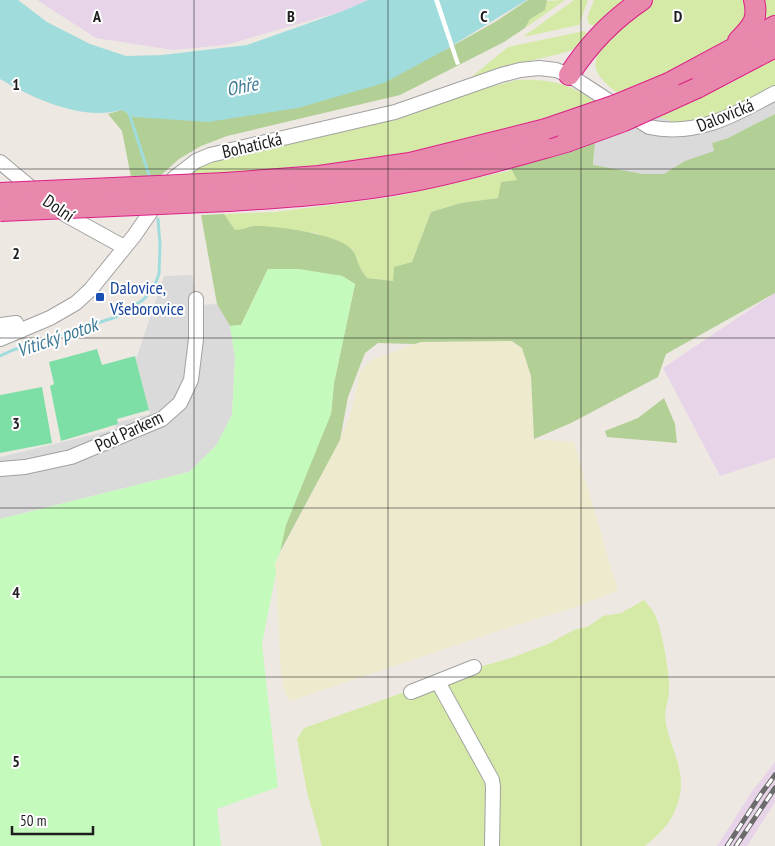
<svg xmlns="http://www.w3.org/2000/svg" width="775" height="846" font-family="'PT Sans Narrow',sans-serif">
<rect width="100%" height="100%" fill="#eee8e2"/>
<g fill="#dbdada">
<polygon points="775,85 775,114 728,138 712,143 717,164 668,182 592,183 595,142 669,110"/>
<polygon points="192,275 198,305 217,304 230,326 235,358 232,415 216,446 189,472 0,519 0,457 116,429 115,423 150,414 136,359 164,276"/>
</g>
<g fill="#e7d4e8">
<polygon points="37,0 368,0 343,11 226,45 173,50 96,38"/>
<polygon points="775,293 775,458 720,476 663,368"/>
<polygon points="775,762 775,802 747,846 717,846 753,790"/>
</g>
<polygon fill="#eeeacd" points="512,341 522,348 531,376 534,439 574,442 618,591 570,609 510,627 290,701 285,693 281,672 275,564 340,440 352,409 360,371 371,360 421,342"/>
<g fill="#d5eaa7">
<polygon points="565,0 525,28 530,19 545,10 546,1"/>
<polygon points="574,0 588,0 579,25 523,37"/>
<polygon points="594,0 628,0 595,26 589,24 587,18"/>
<path d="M 653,0 L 748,0 L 752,12 L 733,38 L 693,62 L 618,94 C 606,83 589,72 598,54 L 596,52 L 638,11 Z"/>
<polygon points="762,0 775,0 775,17 767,19 765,18 765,11"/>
<polygon points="584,31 587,34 587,39 572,50 559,54 508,66 469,79 508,47"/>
<polygon points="775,59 775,85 717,115 699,121 669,123 670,120 654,116 731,83"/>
<path d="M 517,80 C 549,79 569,83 595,102 L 527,124 L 447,147 L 332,167 L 186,176 L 196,168 L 211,161 Z"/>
<polygon points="512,170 518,180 498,198 461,203 431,212 412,262 393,281 367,278 360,268 353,250 316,233 251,226 244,230 235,230 224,214 275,212 393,197"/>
<path d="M 644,600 C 648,605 653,610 655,615 C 662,629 670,674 669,690 C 669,703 663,709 666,724 C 670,746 685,770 680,794 C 675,819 664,830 645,846 L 322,846 L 307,792 L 297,739 L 304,728 L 455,674 L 511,658 L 548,644 L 574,630 L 589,626 L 603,616 L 621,613 Z"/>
</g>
<g fill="#b2cf96">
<polygon points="528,0 547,0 545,10 530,19 525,28 504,42 400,95 227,136 201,146 179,159 160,176 131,177 122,131 108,114 122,110 134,117 445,50 495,22"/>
<path d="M 775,114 L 775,293 L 666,354 L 658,377 L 571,423 L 534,439 L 531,376 L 522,348 L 512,341 L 421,342 L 415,344 L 378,343 L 365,353 L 348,397 L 340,440 L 280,552 L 285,526 L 303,480 L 331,414 L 334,383 L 355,284 L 342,276 L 299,270 L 268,269 L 241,325 L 230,326 L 217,304 L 201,215 L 224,214 L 235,230 C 244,230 247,227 253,226 C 273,225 342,234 353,251 C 356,255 357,261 359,265 C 361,270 364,274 367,278 L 393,281 L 394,267 L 412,262 L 431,212 L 461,203 L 498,198 L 501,182 L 517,180 L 511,168 L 570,152 L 595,142 L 593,165 L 643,174 L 664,174 L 685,161 L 714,151 L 712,143 L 728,138 Z"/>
<polygon points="664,398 675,424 677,443 607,437 605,431 638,418"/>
</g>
<polygon fill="#c5fabd" points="268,269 299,269 342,276 355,284 334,383 331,414 286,525 280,552 275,564 276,573 262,644 278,787 217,809 221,846 0,846 0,519 189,472 216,446 232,415 235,358 230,326 241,325"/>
<g fill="#7edfa6">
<polygon points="97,349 102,365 135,356 149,410 117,419 118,424 61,441 50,386 54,384 49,362"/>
<polygon points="42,387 52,443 0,453 0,395"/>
</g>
<path fill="#a1dcdd" d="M 0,0 L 18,0 L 47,22 L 90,44 L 126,56 L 162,55 L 247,45 L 343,11 L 368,0 L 527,0 L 445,50 L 384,83 L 298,108 L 208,122 L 134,117 L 122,110 C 82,121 34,99 0,79 Z"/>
<polygon fill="#fff" points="434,0 439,0 460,64 456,65"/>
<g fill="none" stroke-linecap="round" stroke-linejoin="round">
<g stroke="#a1dcdd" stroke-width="3">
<polyline points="129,113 150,178"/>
<polyline points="0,356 13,350 116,317 143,300 154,287 159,274 160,245 158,219"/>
</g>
<g stroke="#a1a1a1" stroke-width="16">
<g id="minor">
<polyline points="0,162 36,192"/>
<polyline points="57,208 66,215 124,247"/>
<polyline points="0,325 16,323 20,331"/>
<path d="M 0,339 L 50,318 L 76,303 L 91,289 L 134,236 L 174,178 L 196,161 L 210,155 L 395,112 L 501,75 L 520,70 L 539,68 L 556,70 L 569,75 L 649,127 C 696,137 735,115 775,93"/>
<polyline points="0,469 25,467 71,457 162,419 180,403 191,380 196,339 196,299"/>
<polyline points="438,682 492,780 493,787 492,846"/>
<polyline points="411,692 474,667"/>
</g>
</g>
<g stroke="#db2086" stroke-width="22">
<g id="highway">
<path d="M 738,41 C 751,27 759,21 754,0"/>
<path d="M 569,75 C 589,44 612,20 642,0"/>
<polyline points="669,83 775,26"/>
<polyline points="697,88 775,47"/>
<polyline points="225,183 319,176 410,163 546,129"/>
<path d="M 228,201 C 290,197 353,193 414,181 C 466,171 516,156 566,142"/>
</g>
</g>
<use href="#minor" stroke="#fff" stroke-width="14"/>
<use href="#highway" stroke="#e888ad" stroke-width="20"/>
<g stroke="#6b6b6b" stroke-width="5">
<g id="rail">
<polyline points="727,846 761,794 775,775"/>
<polyline points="736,846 775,788"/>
</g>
</g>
<use href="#rail" stroke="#fff" stroke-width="3" stroke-dasharray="9" stroke-linecap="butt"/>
<g stroke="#db2086" stroke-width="22" stroke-linecap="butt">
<g id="highway-bridge">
<polyline points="546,129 616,105 669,83"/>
<polyline points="566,142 624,121 697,88"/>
<polyline points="0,193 225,183"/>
<polyline points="0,211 228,201"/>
</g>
</g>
<use href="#highway-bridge" stroke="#e888ad" stroke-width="20"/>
</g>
<path fill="none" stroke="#1d1d1d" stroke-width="1" stroke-opacity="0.55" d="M 194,0 L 194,846M 388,0 L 388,846M 581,0 L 581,846M 0,169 L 775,169M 0,338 L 775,338M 0,508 L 775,508M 0,677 L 775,677"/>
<rect fill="#1a4fb4" stroke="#fff" stroke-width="2" x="95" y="292" width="10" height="10" rx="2.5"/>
<g text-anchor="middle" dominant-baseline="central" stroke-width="4" stroke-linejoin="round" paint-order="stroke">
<g font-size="18" fill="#1d1d1d" stroke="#fff">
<text transform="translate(725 115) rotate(-22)">Dalovická</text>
<text transform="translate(252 145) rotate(-13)">Bohatická</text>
<text transform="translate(59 208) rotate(34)">Dolní</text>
<text transform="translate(129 431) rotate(-25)">Pod Parkem</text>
</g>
<g font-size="18" fill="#164399" stroke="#fff" text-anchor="start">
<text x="110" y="287">Dalovice,<tspan x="110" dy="21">Všeborovice</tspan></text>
</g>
<g font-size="19" font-style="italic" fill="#407c96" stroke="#fff">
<text transform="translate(242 86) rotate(-11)">Ohře</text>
<text transform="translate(57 337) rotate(-19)">Vitický potok</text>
</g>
</g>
<g font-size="16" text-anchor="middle" font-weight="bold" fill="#1d1d1d" stroke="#fff" stroke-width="4" stroke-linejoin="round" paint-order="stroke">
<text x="97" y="22">A</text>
<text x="291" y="22">B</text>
<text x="484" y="22">C</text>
<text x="678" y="22">D</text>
<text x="16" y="90">1</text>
<text x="16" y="259">2</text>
<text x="16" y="429">3</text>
<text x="16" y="598">4</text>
<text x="16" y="767">5</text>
</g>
<path d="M12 826v8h81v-8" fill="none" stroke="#1d1d1d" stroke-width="2.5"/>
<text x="20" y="826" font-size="15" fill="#1d1d1d" stroke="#ffffff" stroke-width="4" paint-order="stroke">50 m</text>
</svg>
